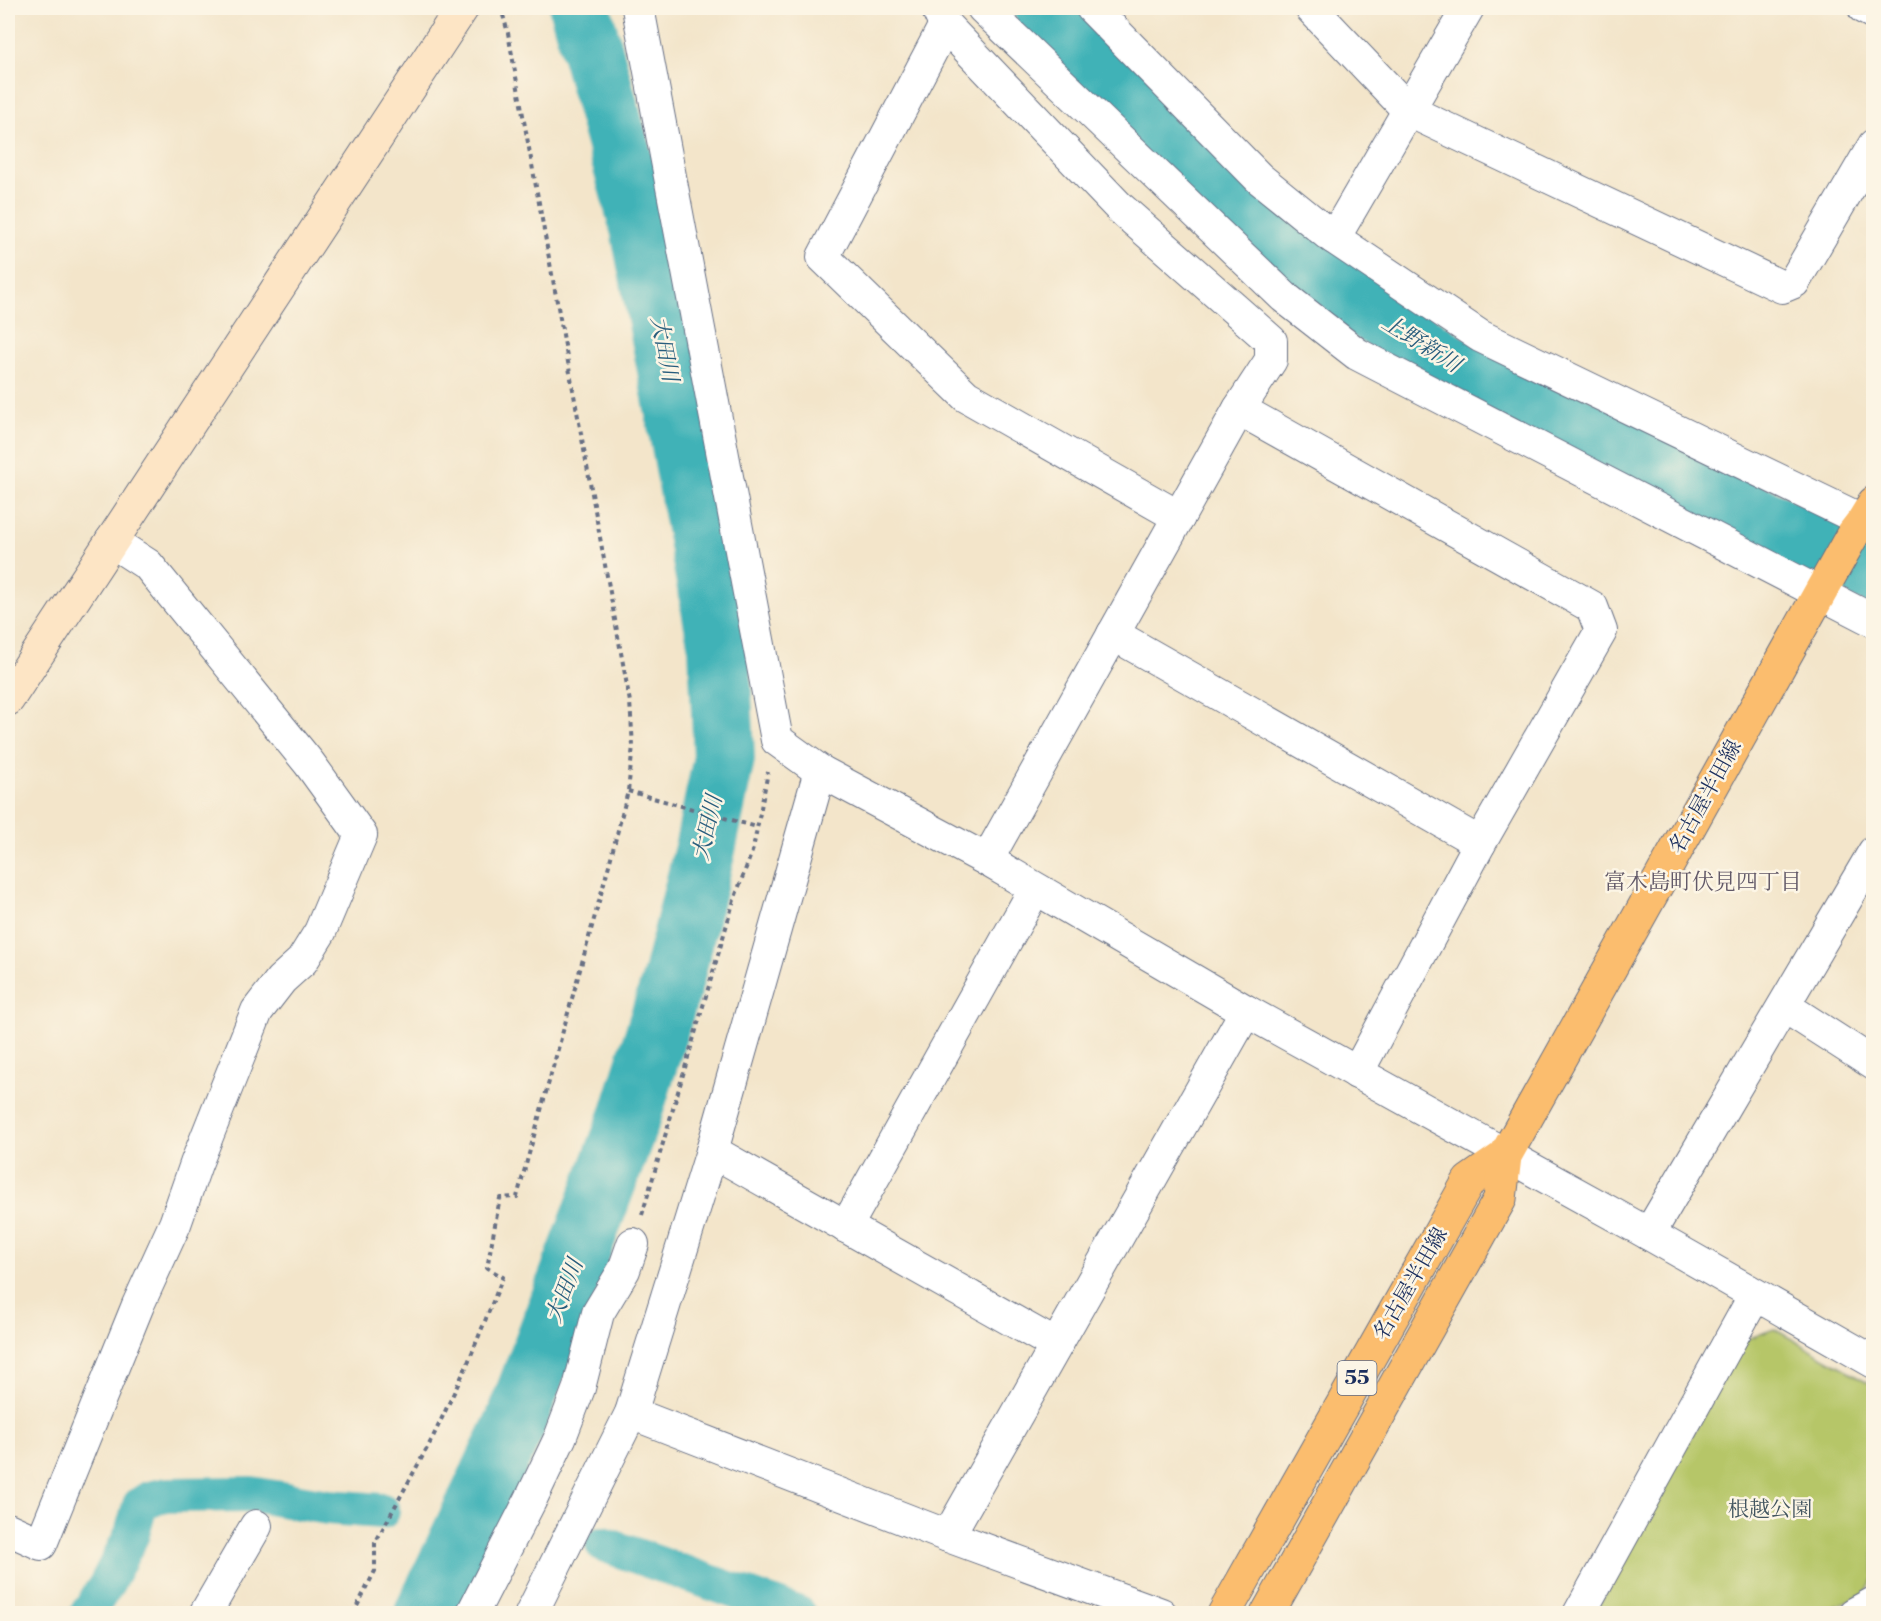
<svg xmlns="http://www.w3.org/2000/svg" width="1881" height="1621" font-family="'Libre Bodoni','Noto Serif JP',serif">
<rect width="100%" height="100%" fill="#fcf5e5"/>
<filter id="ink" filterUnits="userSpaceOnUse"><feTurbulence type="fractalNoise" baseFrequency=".0167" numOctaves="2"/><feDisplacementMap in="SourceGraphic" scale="12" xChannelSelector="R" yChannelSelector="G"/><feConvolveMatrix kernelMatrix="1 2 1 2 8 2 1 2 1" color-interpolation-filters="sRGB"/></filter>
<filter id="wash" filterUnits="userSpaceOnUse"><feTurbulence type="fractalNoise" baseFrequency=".008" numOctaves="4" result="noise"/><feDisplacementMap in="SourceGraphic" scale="24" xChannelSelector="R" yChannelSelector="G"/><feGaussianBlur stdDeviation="1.35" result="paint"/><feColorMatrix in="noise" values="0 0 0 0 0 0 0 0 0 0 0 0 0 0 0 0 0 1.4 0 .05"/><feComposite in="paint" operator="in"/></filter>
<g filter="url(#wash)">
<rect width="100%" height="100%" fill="#f3e5ca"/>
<polygon fill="#b6c668" stroke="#687a63" stroke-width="1.5" points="1774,1329 1873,1385 1874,1577 1865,1593 1820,1613 1594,1614 1744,1340"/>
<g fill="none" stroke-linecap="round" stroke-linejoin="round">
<g stroke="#41b2b7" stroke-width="36">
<polyline points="603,1544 799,1614"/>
<polyline points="87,1614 106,1585 132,1534 140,1505 149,1499 167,1495 251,1494 328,1507 382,1511"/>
</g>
<g stroke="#41b2b7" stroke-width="62">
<polyline points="1044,8 1287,255 1446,362 1874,574"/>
<polyline points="425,1614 515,1424 631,1114 673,979 705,849 724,758 719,647 667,364 641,228 580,8"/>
</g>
</g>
</g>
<g filter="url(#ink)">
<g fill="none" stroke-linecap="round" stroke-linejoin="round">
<g stroke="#676f84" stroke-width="34">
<g id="street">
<polyline points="638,8 777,740 820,771 987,860 1246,1011 1649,1234 1874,1362"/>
<polyline points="937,8 945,25 1119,207 1271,341 1271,360 1239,409 987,860"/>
<polyline points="983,8 1284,297 1357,354 1874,621"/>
<polyline points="1092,8 1259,178 1328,234 1480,336 1874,526"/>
<polyline points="1311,8 1409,111 1782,287 1794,282 1874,145"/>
<polyline points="1864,8 1874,13"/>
<polyline points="945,25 823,257 966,396 1179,517"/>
<polyline points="1334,238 1468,8"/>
<polyline points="1239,409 1592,607 1601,631 1480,843 1357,1073"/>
<polyline points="1113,634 1480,843"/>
<polyline points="1784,1006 1874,1064"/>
<polyline points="712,1151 1056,1345"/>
<polyline points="846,1227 1035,889"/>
<polyline points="1649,1234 1874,852"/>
<polyline points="631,1413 948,1536 1161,1614"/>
<polyline points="8,1529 41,1544 138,1305 175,1224 196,1164 257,1011 281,980 302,961 320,932 361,835 309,763 148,565 111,541"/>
<polyline points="948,1536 1246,1011"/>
<polyline points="205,1614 256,1526"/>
<polyline points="472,1614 531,1499 560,1438 579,1388 598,1313 624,1270 633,1244"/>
<polyline points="531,1614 631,1413 712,1151 820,771"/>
<polyline points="1579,1614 1755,1295"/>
<polyline points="1854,1614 1874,1603"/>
</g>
</g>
<g stroke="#676f84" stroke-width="35">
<polyline id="secondary" points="8,699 462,8"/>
</g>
<g stroke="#676f84" stroke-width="35">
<g id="primary">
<polyline points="1224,1614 1469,1181 1505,1156"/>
<polyline points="1267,1614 1500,1199 1505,1156 1853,534 1863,521 1874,503"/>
</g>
</g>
<g stroke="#676f84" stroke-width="4" stroke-dasharray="4.5 4.5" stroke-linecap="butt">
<polyline points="628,791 757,827"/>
<polyline points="642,1215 734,900 753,849 768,772"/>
<polyline points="353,1614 375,1571 375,1543 432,1439 467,1365 503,1277 487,1268 500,1198 517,1197 609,865 628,791 633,746 630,702 508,33 501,8"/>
</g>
<use href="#street" stroke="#fff" stroke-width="32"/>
<use href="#secondary" stroke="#fde5c5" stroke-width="33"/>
<use href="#primary" stroke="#fbbd6e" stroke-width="33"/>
</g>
</g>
<g text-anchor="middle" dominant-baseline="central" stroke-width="5" stroke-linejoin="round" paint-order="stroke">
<rect fill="#fcf5e5" stroke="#5e6a86" stroke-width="1.5" x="1337.5" y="1361" width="39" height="34" rx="4.5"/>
<g font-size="20" font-weight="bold" fill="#1b2f5e">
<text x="1357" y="1378">55</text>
</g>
<g font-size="21" fill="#1b2f5e" stroke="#fcf5e5">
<text transform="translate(1706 797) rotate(-61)">名古屋半田線</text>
<text transform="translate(1411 1284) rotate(-60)">名古屋半田線</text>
</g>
<g font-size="21" fill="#425560" stroke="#fcf5e5">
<text x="1770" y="1510">根越公園</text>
</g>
<g font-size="22" font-style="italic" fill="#285d7d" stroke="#fcf5e5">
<text transform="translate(1421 344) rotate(32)">上野新川</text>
<text transform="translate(664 349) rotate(79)">大田川</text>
<text transform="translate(708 828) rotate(-77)">大田川</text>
<text transform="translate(565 1291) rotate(-69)">大田川</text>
</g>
<g font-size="22" fill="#625968" stroke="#fcf5e5">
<text x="1703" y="882">富木島町伏見四丁目</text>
</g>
</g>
<rect width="1881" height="1621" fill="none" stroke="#fcf5e5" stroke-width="30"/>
</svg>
